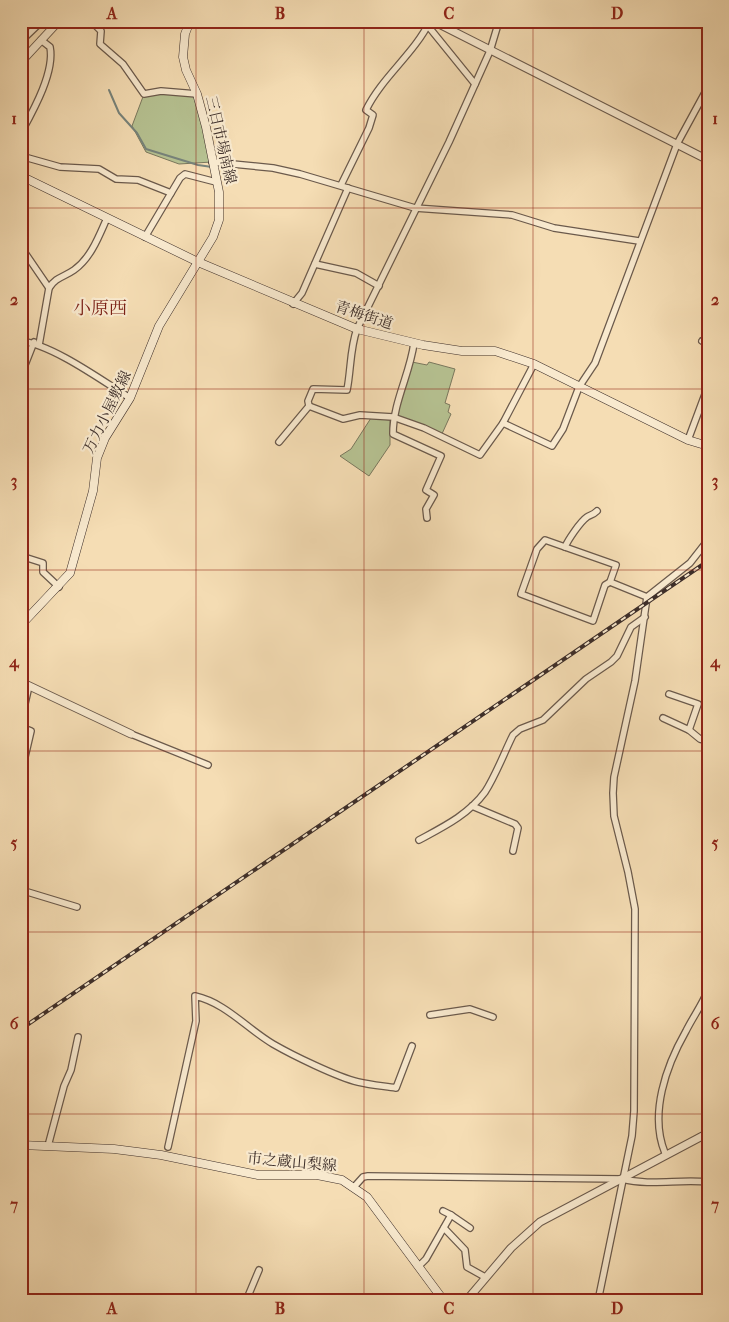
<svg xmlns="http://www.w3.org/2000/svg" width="729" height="1322" font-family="'IM FELL French Canon','Noto Serif JP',serif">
<rect width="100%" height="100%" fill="#f5ddb4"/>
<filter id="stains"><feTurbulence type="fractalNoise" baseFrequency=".004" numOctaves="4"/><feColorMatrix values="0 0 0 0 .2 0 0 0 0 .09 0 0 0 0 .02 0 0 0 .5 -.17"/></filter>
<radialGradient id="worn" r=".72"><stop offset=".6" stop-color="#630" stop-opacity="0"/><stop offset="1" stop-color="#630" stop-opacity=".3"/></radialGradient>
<g fill="#b6c292" stroke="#7a785e">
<polygon points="161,91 197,94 212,162 179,164 146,152 132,126 144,94"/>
<polygon points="412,362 427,365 429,362 455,369 445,403 450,405 448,412 451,414 441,436 395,419"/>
<polygon points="371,418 390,420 390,445 369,476 340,456 351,449"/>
</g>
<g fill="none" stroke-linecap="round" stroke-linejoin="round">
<polyline stroke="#77837b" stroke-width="2" points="109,90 119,113 137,133 146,149 198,165 212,167"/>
<g stroke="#6b5a4c" stroke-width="8">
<g id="minor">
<polyline points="91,21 101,31 100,44 123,64 144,94 161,91 197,94"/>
<polyline points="428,26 475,84"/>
<polyline points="21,41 42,21"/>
<path d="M 21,133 C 33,111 55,72 50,47 L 41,40"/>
<polyline points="21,156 60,167 99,169 116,179 138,180 171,193"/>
<polyline points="212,162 273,168 300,174 415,208 512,215 554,228 639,241"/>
<path d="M 341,185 L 369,128 L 373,115 L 366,110 C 382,77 414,54 430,21"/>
<polyline points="145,237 180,178 185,174 216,182"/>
<polyline points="21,247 49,288"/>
<polyline points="315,264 356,273 379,286"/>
<polyline points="293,304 302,293 348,188"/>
<path d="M 21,341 C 53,345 101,380 130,398"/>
<polyline points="702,341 708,344"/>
<path d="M 414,343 C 410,374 393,402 393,434 L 441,456 L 426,490 L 434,495 L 426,509 L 427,518"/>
<path d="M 39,345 L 49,288 C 56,277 64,277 74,270 C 91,258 99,236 107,218"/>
<polyline points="21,375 34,342"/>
<polyline points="309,406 343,419 360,415 393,417 424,428 480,455 503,423 534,364"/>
<polyline points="503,423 552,446 563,429 579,387 595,363 677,144 708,87"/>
<polyline points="688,440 707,389"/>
<path d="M 279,442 L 309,406 L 308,401 L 313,389 L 347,390 C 351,370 350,348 357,329 L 449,142 L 490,51 L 499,21"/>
<polygon points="545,540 616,565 610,582 605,585 593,621 521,594 537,549"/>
<path d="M 565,547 C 568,540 580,522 587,517 C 590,515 593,515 597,511"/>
<polyline points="21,556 43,563 43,572 59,587"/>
<polyline points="610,582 647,597"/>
<polyline points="669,694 698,704 689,730"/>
<polyline points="663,718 689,730 700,739 708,741"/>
<polyline points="21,721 29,686"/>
<polyline points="21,727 31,731 21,774"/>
<polyline points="131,734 208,765"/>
<polyline points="472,806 515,824 518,828 513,851"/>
<path d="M 419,840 C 443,827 468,815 485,792 C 496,775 504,753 513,735 L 520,729 L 543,720 L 586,679 L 611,662 L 617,656 L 631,627 L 645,617"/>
<polyline points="21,890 77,907"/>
<polyline points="430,1015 470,1009 493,1017"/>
<polyline points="48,1146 64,1086 71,1070 78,1037"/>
<path d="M 168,1147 L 196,1021 L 195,996 C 226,1003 246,1028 273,1044 C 292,1055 337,1077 358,1082 C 371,1085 383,1086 396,1088 L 412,1046"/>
<path d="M 665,1153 C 649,1114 666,1066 686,1031 C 693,1017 702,1005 708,990"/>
<path d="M 354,1187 L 363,1177 L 368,1176 L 622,1179 C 651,1186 679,1179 708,1182"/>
<polyline points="443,1211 451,1215"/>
<polyline points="444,1228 465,1250 467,1267 485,1277"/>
<polyline points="419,1266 426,1259 451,1215 470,1228"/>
<polyline points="246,1301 259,1270"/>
<polyline points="598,1301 632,1136 634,1111 635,909 628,872 614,816 613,793 614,777 635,681 647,597 690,563 708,540"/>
</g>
</g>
<g stroke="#6b5a4c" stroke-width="9">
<g id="tertiary">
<polyline points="433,21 708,160"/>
<polyline points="21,62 59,21"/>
<polyline points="21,682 131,734"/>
<polyline points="466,1301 511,1248 540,1222 708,1133"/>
</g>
</g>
<g stroke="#3d2e29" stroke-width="9">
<g id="secondary">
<polyline points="21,176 198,262 357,329 423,345 462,351 495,351 534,364 688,440 708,446"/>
<polyline points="21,625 70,573 93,491 97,458 105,438 130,398 159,326 213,237 219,220 219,192 206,127 197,94 186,70 183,57 185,34 190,21"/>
<polyline points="21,1145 114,1149 161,1155 258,1175 317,1175 342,1180 367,1197 444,1301"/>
</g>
</g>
<use href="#minor" stroke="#f8e9ce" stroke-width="5.5"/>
<use href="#tertiary" stroke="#f8e9ce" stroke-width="7"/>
<use href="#secondary" stroke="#f8e9ce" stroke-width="8"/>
<g stroke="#3d2e29" stroke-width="4">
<polyline id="rail" points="21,1029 708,561"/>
</g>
<use href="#rail" stroke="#f8e9ce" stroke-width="2" stroke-dasharray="5.5" stroke-linecap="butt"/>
</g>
<path fill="none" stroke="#8f2418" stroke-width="1" stroke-opacity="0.55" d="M 196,21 L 196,1301M 364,21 L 364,1301M 533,21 L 533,1301M 21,208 L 708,208M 21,389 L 708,389M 21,570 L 708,570M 21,751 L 708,751M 21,932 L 708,932M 21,1114 L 708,1114"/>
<g text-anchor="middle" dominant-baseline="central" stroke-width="4.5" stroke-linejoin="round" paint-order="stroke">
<g font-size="15" fill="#3d2e29" stroke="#f8e9ce">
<text transform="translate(221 140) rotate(77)">三日市場南線</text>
<text transform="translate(364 315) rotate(18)">青梅街道</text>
<text transform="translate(107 412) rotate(-64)">万力小屋敷線</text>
<text transform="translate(292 1162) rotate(5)">市之蔵山梨線</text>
</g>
<g font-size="18" fill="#7a1f14" stroke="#f8e9ce">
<text x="100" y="308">小原西</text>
</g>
</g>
<rect width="729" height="1322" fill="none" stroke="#f5ddb4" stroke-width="55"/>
<rect x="28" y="28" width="674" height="1266" fill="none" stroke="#8f2418" stroke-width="2"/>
<g font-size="16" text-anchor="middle" font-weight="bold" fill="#8f2418">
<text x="112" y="19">A</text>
<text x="280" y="19">B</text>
<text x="449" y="19">C</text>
<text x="617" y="19">D</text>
<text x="14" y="124">1</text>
<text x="715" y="124">1</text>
<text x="14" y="305">2</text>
<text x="715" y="305">2</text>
<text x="14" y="486">3</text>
<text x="715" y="486">3</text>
<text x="14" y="667">4</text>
<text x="715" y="667">4</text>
<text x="14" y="848">5</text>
<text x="715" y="848">5</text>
<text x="14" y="1029">6</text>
<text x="715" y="1029">6</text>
<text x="14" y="1210">7</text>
<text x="715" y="1210">7</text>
<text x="112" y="1314">A</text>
<text x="280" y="1314">B</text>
<text x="449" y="1314">C</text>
<text x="617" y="1314">D</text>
</g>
<rect width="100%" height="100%" filter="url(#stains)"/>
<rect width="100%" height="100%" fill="url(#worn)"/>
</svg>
